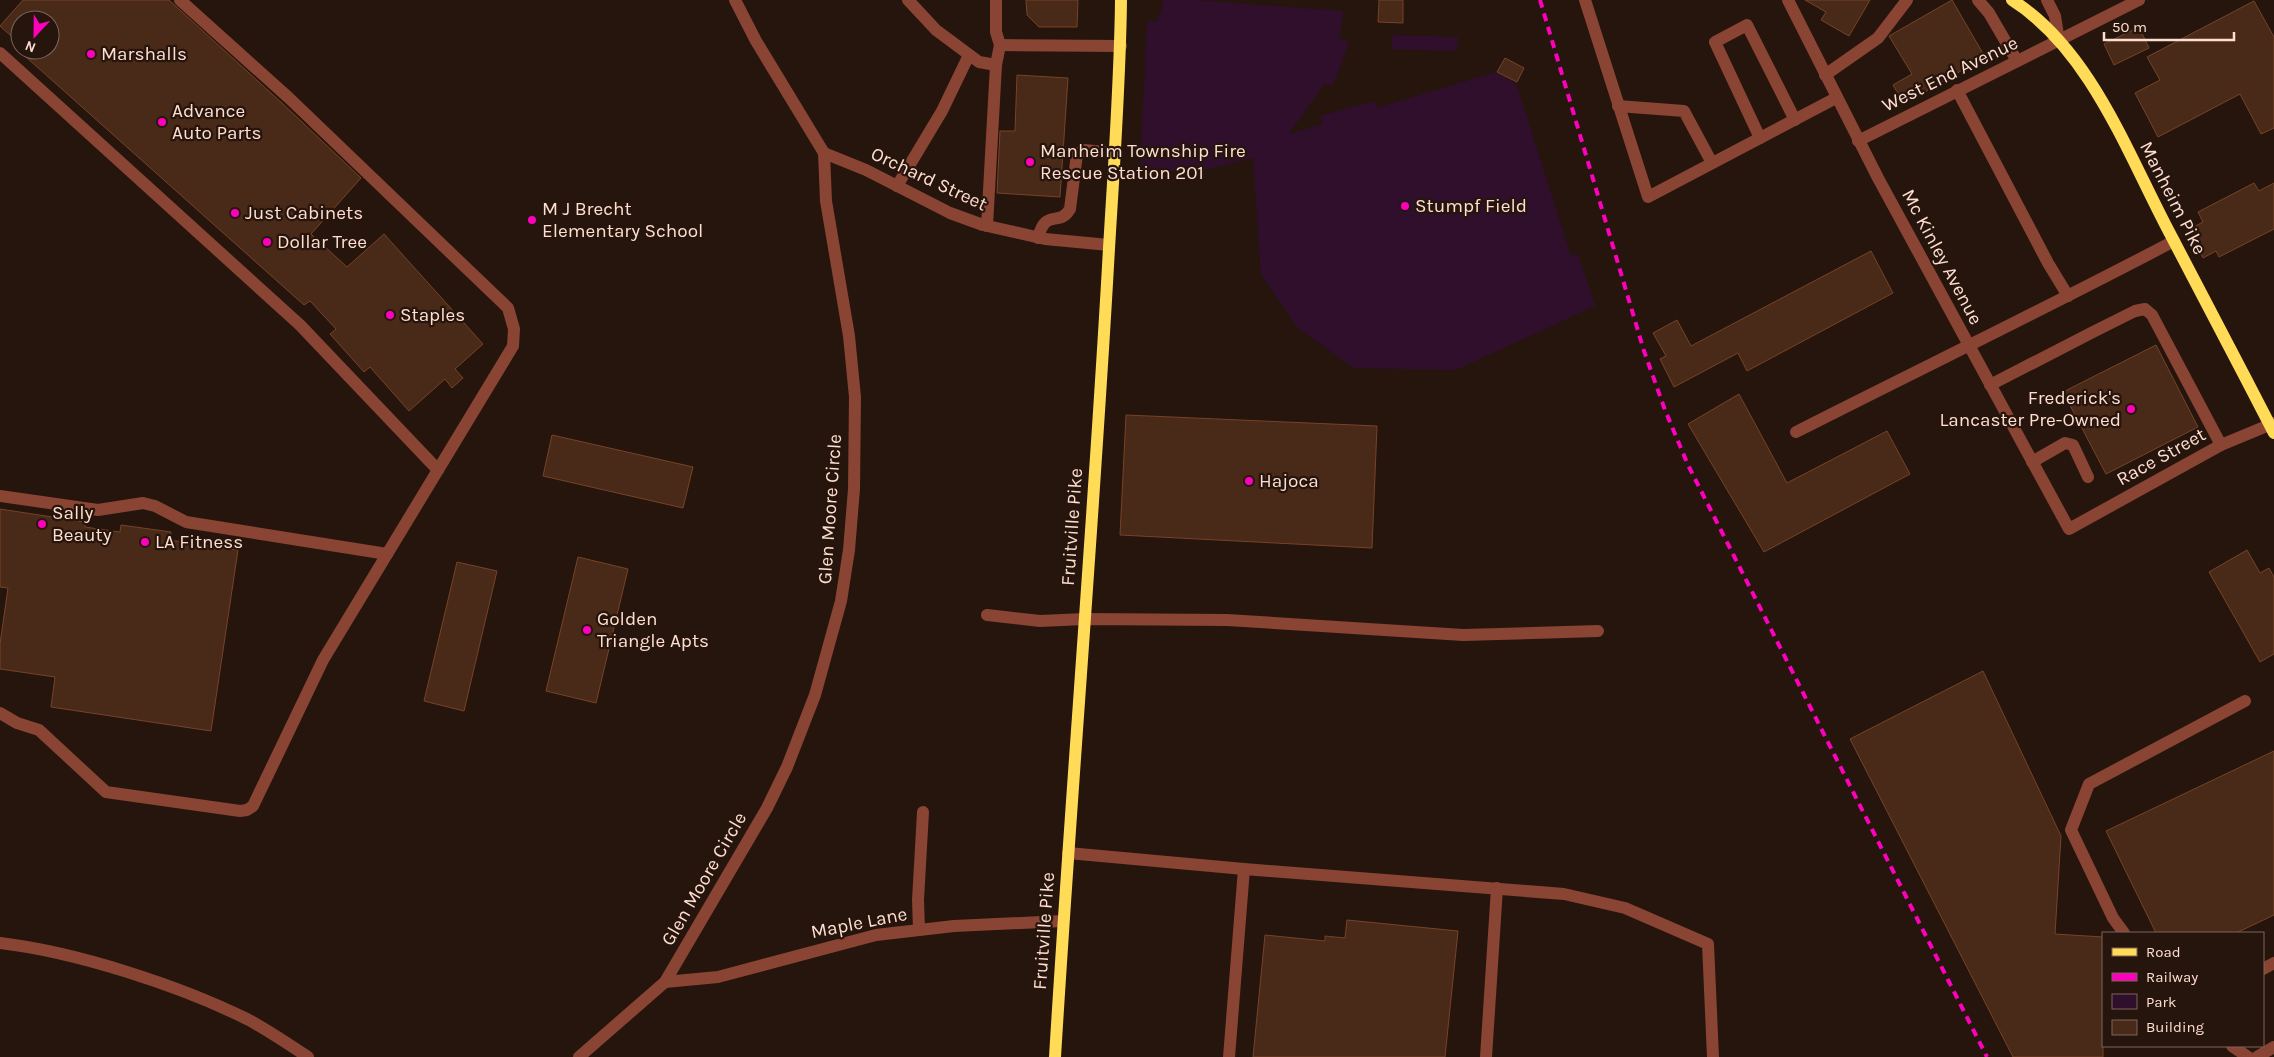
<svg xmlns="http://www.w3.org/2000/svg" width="2274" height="1057" font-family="Karla,sans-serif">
<rect width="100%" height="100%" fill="#26150c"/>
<g fill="#300f2c">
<polygon points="1164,0 1194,0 1343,11 1340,38 1349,42 1333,86 1324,84 1289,134 1323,124 1320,116 1374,101 1377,108 1495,72 1516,83 1571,256 1578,254 1595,306 1456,370 1354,368 1298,328 1261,275 1253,158 1192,173 1140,169 1147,20 1157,22"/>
<polygon points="1392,35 1458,37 1457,51 1392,49"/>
</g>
<g fill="#492917" stroke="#774327">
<polygon points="23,0 169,0 283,104 361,178 311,234 347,267 384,234 483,344 455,369 463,378 452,388 445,379 409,411 370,367 364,372 330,334 336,329 310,301 304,305 26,57 32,50 50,50 50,20 20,20 20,44 0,26"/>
<polygon points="1026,0 1078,0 1077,27 1039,27 1027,15"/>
<polygon points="1379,0 1403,0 1403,23 1378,22"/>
<polygon points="1805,0 1870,0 1849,36 1821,20 1826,12"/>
<polygon points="1952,0 1985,57 1904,104 1893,85 1912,74 1889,36"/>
<polygon points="2254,1 2274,37 2274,128 2261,134 2240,94 2158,137 2135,93 2160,80 2147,57"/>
<polygon points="2139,27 2149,48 2114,65 2104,44"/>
<polygon points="1505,58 1524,68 1517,82 1497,72"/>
<polygon points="1017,75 1068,78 1060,197 997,193 1000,131 1015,131"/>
<polygon points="2254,183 2259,191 2274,183 2274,229 2219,257 2216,251 2203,258 2188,230 2203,222 2198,212"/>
<polygon points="1871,251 1893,293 1747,371 1738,353 1674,387 1660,359 1666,356 1653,333 1677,320 1691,346"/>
<polygon points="2156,345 2198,427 2106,474 2063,392"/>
<polygon points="1739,394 1787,483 1887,431 1910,474 1764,552 1688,424"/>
<polygon points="1126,415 1377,426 1372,548 1120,535"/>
<polygon points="552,435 693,467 683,508 543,476"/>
<polygon points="0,509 85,522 85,527 120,532 121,525 171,532 170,540 238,550 211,731 51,707 55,677 0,669 0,644 8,588 0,587"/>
<polygon points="2247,550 2260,573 2269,568 2274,577 2274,654 2260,662 2209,572"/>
<polygon points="578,557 628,569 596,703 546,691"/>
<polygon points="457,562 497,571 464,711 424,701"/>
<polygon points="1983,671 2061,836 2055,934 2103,937 2103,1057 2013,1057 1850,739"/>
<polygon points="2274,751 2274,915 2236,933 2156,933 2106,831"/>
<polygon points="1347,920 1458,931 1445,1057 1253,1057 1265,935 1325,941 1325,936 1345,938"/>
</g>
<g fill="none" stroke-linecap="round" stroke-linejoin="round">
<g stroke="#894433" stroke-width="12">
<polyline points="908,0 936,30 979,62 996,65 1000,45 996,32 996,0"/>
<polyline points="1585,0 1648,197 1836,98"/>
<polyline points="1788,0 1878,178 2069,529 2221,445 2274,423"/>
<polyline points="1978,0 1989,13 2017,61"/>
<polyline points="2047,0 2055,16 2059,41"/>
<polyline points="1000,45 1121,46"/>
<polyline points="0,53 300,325 438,470"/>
<polyline points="1825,75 1878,38 1907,0"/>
<polyline points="1957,90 2048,263 2068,296"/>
<polyline points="1618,106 1684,111 1712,163"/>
<polyline points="1760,138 1715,42 1747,25 1795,120"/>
<polyline points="1858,141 2139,0"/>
<polyline points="824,153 866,170 950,213 983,225 1045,239 1109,245"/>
<polyline points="897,186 942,111 969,55"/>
<polyline points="987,226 996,65"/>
<path d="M 1038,238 C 1046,207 1059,228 1070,209 L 1077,154 L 1084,150 L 1115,153"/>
<polyline points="1990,385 2093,332 2135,311 2145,309 2152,315 2221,445"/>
<path d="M 1796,432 C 1922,368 2049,307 2174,241"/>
<polyline points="2032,462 2065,443 2073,445 2088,477"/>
<polyline points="0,496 98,510 143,503 155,506 186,522 387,554"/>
<polyline points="987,615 1040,621 1084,619 1227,620 1463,635 1598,631"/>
<polyline points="0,713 17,723 39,730 106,792 240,811 247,810 253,806 323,660 513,346 514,329 508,308 289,98 180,0"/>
<polyline points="1068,853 1244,869 1229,1057"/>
<polyline points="1244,869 1564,894 1625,908 1708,944 1713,1057"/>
<polyline points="919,930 918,900 923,812"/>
<polyline points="2124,933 2113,918 2071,830 2089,784 2245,701"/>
<path d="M 0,943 C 76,952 178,985 247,1019 C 268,1030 288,1044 308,1057"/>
<polyline points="2263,969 2274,963"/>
<polyline points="665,982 718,977 876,935 954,926 1063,921"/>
<polyline points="2232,1046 2248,1057"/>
<polyline points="579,1057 665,982 767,808 787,767 815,695 841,601 849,550 854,489 855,397 849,336 826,201 824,153 756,41 735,0"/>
<polyline points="1486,1057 1497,888"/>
<polyline points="2257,1057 2274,1047"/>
</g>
<g stroke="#ffdb58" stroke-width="12">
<path d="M 2012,0 C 2088,48 2125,147 2165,224 C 2201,293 2238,363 2274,433"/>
<path d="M 1055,1057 C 1071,793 1093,530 1108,266 C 1113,177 1120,89 1121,0"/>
</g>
<polyline stroke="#fc00bb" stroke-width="4" stroke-dasharray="8 6" stroke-linecap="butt" points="1540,0 1644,351 1665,410 1688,465 1987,1057"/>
</g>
<g fill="#fc00bb" stroke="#26150c" stroke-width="2">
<circle cx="91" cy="54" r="5"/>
<circle cx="162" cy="122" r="5"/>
<circle cx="1030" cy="162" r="5"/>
<circle cx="1405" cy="206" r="5"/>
<circle cx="235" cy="213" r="5"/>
<circle cx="532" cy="220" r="5"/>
<circle cx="267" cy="242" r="5"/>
<circle cx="390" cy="315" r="5"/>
<circle cx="2131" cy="409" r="5"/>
<circle cx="1249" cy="481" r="5"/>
<circle cx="42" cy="524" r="5"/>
<circle cx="145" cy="542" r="5"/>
<circle cx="587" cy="630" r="5"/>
</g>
<g text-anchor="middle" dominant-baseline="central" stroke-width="4.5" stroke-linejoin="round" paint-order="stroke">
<g font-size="19" fill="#ffded1" stroke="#26150c" text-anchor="start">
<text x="101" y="54">Marshalls</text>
<text x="172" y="111">Advance<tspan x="172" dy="22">Auto Parts</tspan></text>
<text x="1040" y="151">Manheim Township Fire<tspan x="1040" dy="22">Rescue Station 201</tspan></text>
<text x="1415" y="206">Stumpf Field</text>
<text x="542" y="209">M J Brecht<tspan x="542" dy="22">Elementary School</tspan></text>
<text x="245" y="213">Just Cabinets</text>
<text x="277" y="242">Dollar Tree</text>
<text x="400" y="315">Staples</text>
<text x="2121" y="398" text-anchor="end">Frederick's<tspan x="2121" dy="22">Lancaster Pre-Owned</tspan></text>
<text x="1259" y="481">Hajoca</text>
<text x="52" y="513">Sally<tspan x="52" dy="22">Beauty</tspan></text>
<text x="155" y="542">LA Fitness</text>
<text x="597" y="619">Golden<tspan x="597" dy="22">Triangle Apts</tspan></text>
</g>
<g font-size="19" fill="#ffded1" stroke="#26150c">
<text transform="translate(1950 74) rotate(-26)">West End Avenue</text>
<text transform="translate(929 179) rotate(25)">Orchard Street</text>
<text transform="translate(2173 198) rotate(63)">Manheim Pike</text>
<text transform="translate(1942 257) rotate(62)">Mc Kinley Avenue</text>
<text transform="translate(2161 457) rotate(-29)">Race Street</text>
<text transform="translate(830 509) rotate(-86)">Glen Moore Circle</text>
<text transform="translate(1072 527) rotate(-86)">Fruitville Pike</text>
<text transform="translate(704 879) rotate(-60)">Glen Moore Circle</text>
<text transform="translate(859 923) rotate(-11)">Maple Lane</text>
<text transform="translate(1044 931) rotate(-86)">Fruitville Pike</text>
</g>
</g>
<rect x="2102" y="932" width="162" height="115" fill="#26150c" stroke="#7d655b"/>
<rect x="2112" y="948" width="25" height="8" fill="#ffdb58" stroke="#7d655b"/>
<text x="2146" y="957" font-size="15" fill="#ffded1">Road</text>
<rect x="2112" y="973" width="25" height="8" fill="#fc00bb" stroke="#7d655b"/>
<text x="2146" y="982" font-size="15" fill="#ffded1">Railway</text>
<rect x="2112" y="994" width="25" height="15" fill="#300f2c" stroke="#7d655b"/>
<text x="2146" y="1007" font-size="15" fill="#ffded1">Park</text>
<rect x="2112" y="1020" width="25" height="15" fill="#492917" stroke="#7d655b"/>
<text x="2146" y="1032" font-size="15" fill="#ffded1">Building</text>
<g transform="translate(35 35) rotate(202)"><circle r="24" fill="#26150c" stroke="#7d655b"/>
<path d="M0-4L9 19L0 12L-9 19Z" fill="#fc00bb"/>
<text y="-8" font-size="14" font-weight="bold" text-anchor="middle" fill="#ffded1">N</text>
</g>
<path d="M2104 32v8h130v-8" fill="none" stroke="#ffded1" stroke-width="2.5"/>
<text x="2112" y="32" font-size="15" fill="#ffded1" stroke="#26150c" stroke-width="4" paint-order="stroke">50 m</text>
</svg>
